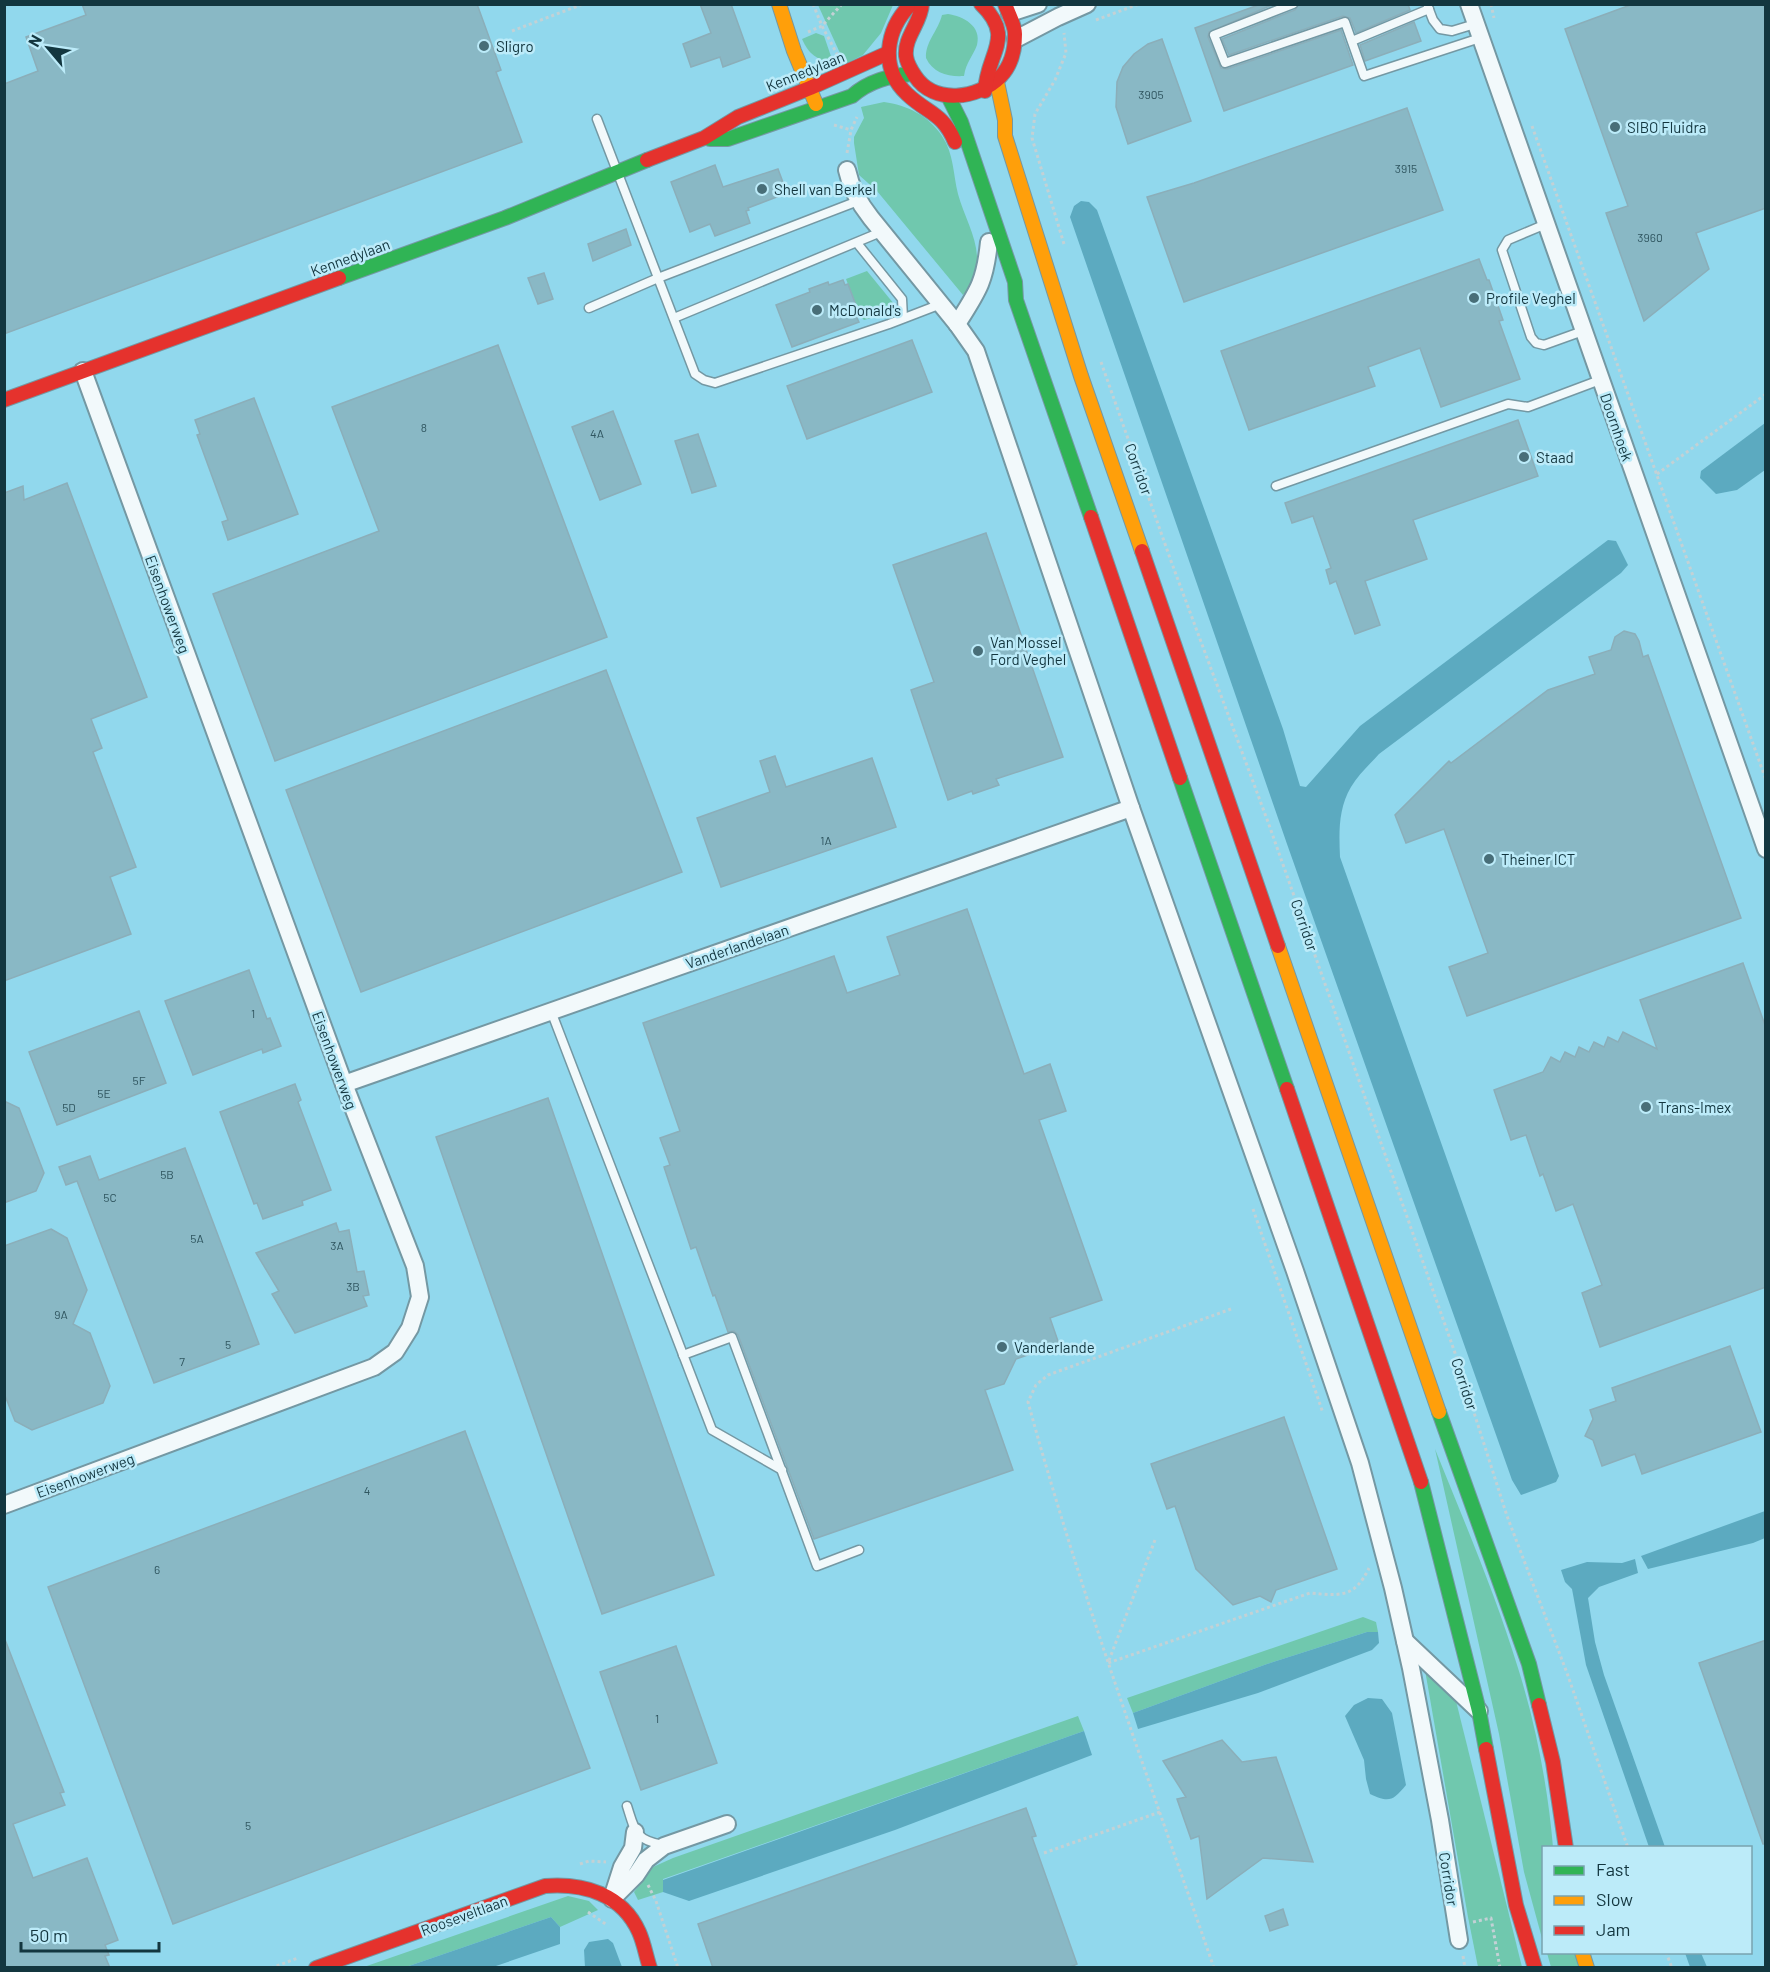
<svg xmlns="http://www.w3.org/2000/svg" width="1770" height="1972" font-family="Barlow,sans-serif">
<rect width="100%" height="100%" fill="#aad6e3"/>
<path fill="#91d8ed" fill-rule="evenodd" d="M 5,5 L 1765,5 L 1765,1967 L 5,1968 ZM 1544,1848 L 1750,1848 L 1750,1952 L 1544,1952 Z"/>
<g fill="#70c8ae">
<polygon points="818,5 893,5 881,33 863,55 845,64"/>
<path d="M 948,14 C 963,16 982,26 977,45 C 973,56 966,62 964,76 C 948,77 933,73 926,58 C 925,42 938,31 942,15 Z"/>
<path d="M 816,33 L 824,36 L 834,65 C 817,59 809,55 802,39 Z"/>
<path d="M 884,102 C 907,105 929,116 942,136 C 954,154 953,174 958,194 C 964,216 978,239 977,261 C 977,273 972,286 963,295 L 877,191 L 859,175 L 854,143 L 854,137 L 864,118 L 861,107 Z"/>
<polygon points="867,271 894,304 892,312 864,320 860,316 846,279"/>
<path d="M 1435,1449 C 1464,1521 1495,1593 1518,1668 C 1536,1725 1548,1788 1553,1847 L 1544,1848 L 1543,1942 L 1524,1872 L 1499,1734 Z"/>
<polygon points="1363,1617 1376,1622 1378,1632 1367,1632 1267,1664 1133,1713 1127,1698"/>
<polygon points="1425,1670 1456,1701 1522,1967 1478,1967 1468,1917"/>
<polygon points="1078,1716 1084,1731 663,1879 663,1892 638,1900 634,1892 653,1867 673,1858"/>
<polygon points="568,1896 589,1901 598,1910 560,1927 551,1917 406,1967 361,1968"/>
<polygon points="1547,1953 1575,1953 1579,1967 1551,1967"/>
</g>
<g fill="#5caac0">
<path d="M 1081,201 L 1089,202 L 1097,210 L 1283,729 L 1300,786 L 1306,787 L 1360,726 L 1608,540 L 1616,541 L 1628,565 L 1621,573 L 1379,754 C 1370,764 1358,775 1351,787 C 1338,809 1339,833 1340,857 L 1559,1476 L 1556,1482 L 1521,1495 L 1512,1480 L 1287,844 L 1070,217 L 1074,206 Z"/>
<polygon points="1765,423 1765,470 1737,490 1716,494 1700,478 1701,471"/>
<polygon points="1765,1511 1765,1538 1753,1543 1648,1569 1641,1556"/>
<polygon points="1635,1559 1638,1573 1599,1587 1588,1598 1595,1642 1604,1675 1665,1847 1649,1847 1586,1665 1572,1589 1565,1582 1561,1570 1587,1562 1622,1563"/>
<polygon points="1367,1632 1378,1632 1379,1643 1372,1650 1258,1693 1138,1729 1133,1713 1267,1664"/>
<path d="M 1368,1698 L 1382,1699 L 1392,1713 L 1406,1785 C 1393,1801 1389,1803 1370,1794 L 1366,1779 L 1364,1760 L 1345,1716 L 1354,1705 Z"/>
<polygon points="1084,1731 1092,1755 895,1830 689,1901 663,1892 663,1880"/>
<polygon points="551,1917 560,1927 560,1944 493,1967 406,1967"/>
<polygon points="608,1939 613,1943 622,1967 585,1967 584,1950 589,1942"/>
<polygon points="1685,1953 1701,1953 1707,1967 1690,1967"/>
</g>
<g fill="#89b8c5" stroke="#8baeb9" stroke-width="1.5">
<polygon points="82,4 477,4 501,70 496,72 522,142 4,334 4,84 38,71 26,37 86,15"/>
<polygon points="700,4 731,4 750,57 723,67 720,57 691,67 683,44 711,33"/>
<polygon points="1261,4 1274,4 1209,32 1208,37 1221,68 1227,69 1341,30 1353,65 1224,111 1195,28"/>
<polygon points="1299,4 1408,4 1410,10 1356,33 1350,18 1343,16 1229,55 1222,39 1295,10"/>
<polygon points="1633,4 1766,4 1766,208 1696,233 1709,269 1644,321 1606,213 1628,206 1565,29"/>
<polygon points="1414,22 1421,41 1365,61 1360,45"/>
<polygon points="1162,39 1191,121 1128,144 1116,107 1117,82 1123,67 1134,54 1148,44"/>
<polygon points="1407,108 1443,210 1184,302 1147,197 1194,183"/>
<polygon points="715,165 723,187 778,169 787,193 748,208 749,210 746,211 750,223 715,236 710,224 690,232 671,182"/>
<polygon points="626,229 631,245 593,261 588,244"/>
<polygon points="1479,259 1487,280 1489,280 1503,320 1499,321 1520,379 1441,407 1420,348 1368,367 1375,386 1249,430 1221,351"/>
<polygon points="544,273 553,299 538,304 528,278"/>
<polygon points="843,280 845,285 848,284 860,316 857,318 859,322 792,347 776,305 810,292 809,289 828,282 829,285"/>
<polygon points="912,340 932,392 807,439 787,386"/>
<polygon points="498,345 607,637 275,761 213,594 379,531 332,407"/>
<polygon points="254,398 298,514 228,540 222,522 228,520 197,435 200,434 195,420"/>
<polygon points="613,411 641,484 600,500 572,427"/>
<polygon points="1518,420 1538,476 1413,520 1427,559 1365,581 1380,625 1355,634 1336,581 1330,584 1326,570 1331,568 1313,516 1292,523 1285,503"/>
<polygon points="698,434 716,486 692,493 675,441"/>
<polygon points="67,483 147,697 91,719 102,748 93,752 136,867 110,877 131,934 4,981 4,493 23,486 24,500"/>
<polygon points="986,533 1063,757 996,779 999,785 973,794 972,791 948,800 911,690 934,682 893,565"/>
<polygon points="1624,631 1635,634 1639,641 1643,657 1648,655 1741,918 1467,1016 1449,967 1488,953 1444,829 1406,843 1395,815 1449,761 1451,763 1548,690 1595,674 1589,657 1611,650 1615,637"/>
<polygon points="606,670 682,872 361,992 286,790"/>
<polygon points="775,756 786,787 872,758 896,827 721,887 697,818 770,792 760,761"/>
<polygon points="967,909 1024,1074 1050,1064 1066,1111 1039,1120 1102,1300 1050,1318 1059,1344 1016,1359 1004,1384 985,1390 1013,1470 814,1539 738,1335 734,1331 728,1332 715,1295 713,1296 696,1247 691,1249 664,1167 670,1165 660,1138 680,1131 643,1023 834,956 847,993 900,975 887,937"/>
<polygon points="1743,963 1766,1028 1766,1287 1600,1347 1582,1293 1602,1285 1573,1204 1556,1211 1543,1174 1540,1176 1526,1135 1511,1140 1494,1090 1543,1072 1551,1057 1560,1062 1565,1052 1575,1057 1579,1047 1589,1052 1594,1042 1604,1047 1608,1037 1618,1042 1623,1032 1657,1049 1640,1000"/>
<polygon points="249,970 267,1019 270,1018 281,1046 263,1053 262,1049 193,1075 165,1001"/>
<polygon points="139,1011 166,1083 57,1125 29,1052"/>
<polygon points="295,1084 301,1100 298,1102 331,1190 302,1201 303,1205 263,1219 257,1203 254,1204 220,1112"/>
<polygon points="548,1098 714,1575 602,1614 436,1137"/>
<polygon points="4,1101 19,1108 44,1173 36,1191 4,1203"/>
<polygon points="185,1148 259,1344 154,1383 77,1181 66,1185 59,1167 90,1156 99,1180"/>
<polygon points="336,1223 339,1232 349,1230 357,1272 364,1271 369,1295 363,1296 367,1306 295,1333 272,1294 279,1291 256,1253"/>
<polygon points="51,1229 67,1238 87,1290 73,1324 90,1333 110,1386 103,1403 32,1430 15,1421 4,1393 4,1246"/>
<polygon points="1730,1346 1761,1432 1642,1474 1635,1454 1602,1466 1593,1440 1585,1436 1593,1419 1590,1410 1616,1401 1612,1388"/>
<polygon points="1284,1417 1337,1569 1276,1590 1271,1602 1260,1596 1233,1605 1196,1569 1175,1506 1167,1509 1151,1464"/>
<polygon points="465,1431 590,1768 173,1924 48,1587"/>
<polygon points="4,1637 64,1792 60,1793 65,1805 13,1824 33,1878 87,1858 118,1940 105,1945 109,1955 105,1956 110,1968 4,1968"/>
<polygon points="1766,1640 1766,1844 1763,1844 1699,1663"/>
<polygon points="676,1646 717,1763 641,1790 600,1672"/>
<polygon points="1222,1740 1242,1762 1276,1757 1313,1862 1263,1858 1207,1899 1199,1836 1191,1839 1177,1799 1186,1797 1163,1761"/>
<polygon points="1026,1808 1036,1836 1032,1837 1077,1964 1068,1968 713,1968 698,1924"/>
<polygon points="1283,1909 1288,1925 1270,1931 1265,1916"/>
</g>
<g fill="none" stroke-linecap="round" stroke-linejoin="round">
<g stroke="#7498a3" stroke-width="11">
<g id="lane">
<polyline points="1293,4 1214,35 1225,63 1345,22 1364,76 1480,38"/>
<polyline points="1428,7 1433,20 1440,29 1452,31 1475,24"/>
<polyline points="1352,41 1429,9"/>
<polyline points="597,119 695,374 704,380 715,383 889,324 941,304"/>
<polyline points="1546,224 1508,240 1502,250 1531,337 1536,343 1544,345 1583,331"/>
<polyline points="857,243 902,299 903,318"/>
<polyline points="589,308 658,278 858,201"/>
<polyline points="674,318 881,232"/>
<polyline points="1276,486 1508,404 1528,407 1600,380"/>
<polyline points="551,1011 712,1430 782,1470"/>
<polyline points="683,1355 732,1337 817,1566 859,1550"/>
<path d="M 627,1806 C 635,1831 635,1840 663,1845"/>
</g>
</g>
<g stroke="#7498a3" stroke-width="20">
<g id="street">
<polyline points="1469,4 1766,849"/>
<polyline points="1010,13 1038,4"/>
<polyline points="1016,39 1058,17 1087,4"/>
<path d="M 847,170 C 851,189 859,203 871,218 L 957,324 L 976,351 L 1131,808 L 1295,1271 L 1360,1463 L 1393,1588 L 1411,1668 L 1440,1820 L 1459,1940"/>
<path d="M 957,324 C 978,291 985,282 989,242"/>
<polyline points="344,1084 1131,808"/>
<polyline points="4,1505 374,1367 395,1352 410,1328 420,1297 415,1266 344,1084 83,371"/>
<polyline points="1405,1641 1479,1711"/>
<polyline points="613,1895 622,1867 633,1848 635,1832"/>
<polyline points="612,1899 636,1875 646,1860 664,1846 727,1824"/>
</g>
</g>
<g stroke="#7498a3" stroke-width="16">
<g id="fast">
<polyline points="948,96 961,122 1015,282 1016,300 1091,517"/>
<path d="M 710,139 L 728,139 L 852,96 C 869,81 889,76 911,74"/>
<polyline points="339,278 505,218 647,160"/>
<polyline points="1180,778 1287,1089"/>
<polyline points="1439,1412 1529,1664 1539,1705"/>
<polyline points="1421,1482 1479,1711 1486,1749"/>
</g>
</g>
<g stroke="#7498a3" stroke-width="16">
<g id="slow">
<polyline points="779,4 794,51 816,104"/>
<polyline points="997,82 1005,120 1005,136 1081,376 1142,551"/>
<polyline points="1278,946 1439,1412"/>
<polyline points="1582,1952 1587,1968"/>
</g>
</g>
<g stroke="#7498a3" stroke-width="16">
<g id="jam">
<path d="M 911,4 C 886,29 879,68 907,94 C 928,114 942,112 955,142"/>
<path d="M 922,4 C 921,23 904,37 906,56 C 907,64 911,70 915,76 C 934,105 978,99 1000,77 C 1011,66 1015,49 1015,34 C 1015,25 1008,13 1005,4"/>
<path d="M 981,4 C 1016,38 987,52 985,91"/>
<polyline points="647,160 704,138 738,117 810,88 888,53"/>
<polyline points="4,400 339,278"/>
<polyline points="1091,517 1180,778"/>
<polyline points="1142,551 1278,946"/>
<polyline points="1287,1089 1421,1482"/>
<polyline points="1539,1705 1553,1762 1566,1848"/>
<polyline points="1486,1749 1516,1905 1535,1968"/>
<path d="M 316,1968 L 545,1886 C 584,1883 622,1894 639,1932 C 644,1943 646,1956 650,1968"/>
</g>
</g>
<g stroke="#c3d1d5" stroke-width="3" stroke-dasharray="3 3" stroke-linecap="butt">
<polyline points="813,4 822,26 837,54"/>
<polyline points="1491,4 1494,18"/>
<polyline points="1096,20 1139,4"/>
<polyline points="512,31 583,4"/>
<polyline points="808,32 822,26 842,4"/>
<polyline points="834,125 851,130"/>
<polyline points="1532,126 1766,780"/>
<polyline points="847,153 851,130 857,117"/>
<polyline points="1064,244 1032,138 1035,114 1055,80 1066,53 1064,33"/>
<polyline points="1101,362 1171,561 1268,822 1455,1353 1507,1516 1567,1673 1628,1848"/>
<polyline points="1657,474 1766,394"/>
<polyline points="1253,1209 1323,1413"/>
<path d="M 1155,1540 L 1108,1663 L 1310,1593 C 1339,1596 1355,1598 1369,1568"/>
<polyline points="1044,1853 1160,1812"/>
<polyline points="580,1864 589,1861 606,1862"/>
<polyline points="648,1885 656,1901 678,1968"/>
<polyline points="588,1912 607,1925"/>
<polyline points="1473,1922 1491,1918 1500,1968"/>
<polyline points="1666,1952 1672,1968"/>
<polyline points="1463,1956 1465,1968"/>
<polyline points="271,1968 298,1958"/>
<path d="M 1214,1968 C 1149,1780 1080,1593 1028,1402 L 1036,1385 L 1048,1375 L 1231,1309"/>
</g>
<use href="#lane" stroke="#f2f9fb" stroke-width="8"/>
<use href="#street" stroke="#f2f9fb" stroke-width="16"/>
<use href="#fast" stroke="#30b455" stroke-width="14"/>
<use href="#slow" stroke="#ff9f0a" stroke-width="14"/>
<use href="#jam" stroke="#e5322d" stroke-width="14"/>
</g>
<g fill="#486e78" stroke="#bcebf9" stroke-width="2">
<circle cx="484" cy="46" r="6"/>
<circle cx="1615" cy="127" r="6"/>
<circle cx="762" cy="189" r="6"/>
<circle cx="1474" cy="298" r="6"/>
<circle cx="817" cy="310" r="6"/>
<circle cx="1524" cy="457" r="6"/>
<circle cx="978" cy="651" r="6"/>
<circle cx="1489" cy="859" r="6"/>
<circle cx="1646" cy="1107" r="6"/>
<circle cx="1002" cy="1347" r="6"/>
</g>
<g text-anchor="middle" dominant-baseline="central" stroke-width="5" stroke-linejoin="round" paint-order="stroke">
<g font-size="12" fill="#305660">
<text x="1151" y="94">3905</text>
<text x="1406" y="168">3915</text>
<text x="1650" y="237">3960</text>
<text x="424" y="427">8</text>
<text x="597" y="433">4A</text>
<text x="826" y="840">1A</text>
<text x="253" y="1013">1</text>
<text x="139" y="1080">5F</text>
<text x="104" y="1093">5E</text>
<text x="69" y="1107">5D</text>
<text x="167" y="1174">5B</text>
<text x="110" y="1197">5C</text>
<text x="197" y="1238">5A</text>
<text x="337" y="1245">3A</text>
<text x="353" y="1286">3B</text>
<text x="61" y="1314">9A</text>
<text x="228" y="1344">5</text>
<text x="182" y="1361">7</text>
<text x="367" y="1490">4</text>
<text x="157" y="1569">6</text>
<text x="657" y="1718">1</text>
<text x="248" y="1825">5</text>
</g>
<g font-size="15" fill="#13363f" stroke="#bcebf9" text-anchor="start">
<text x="496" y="46">Sligro</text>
<text x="1627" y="127">SIBO Fluidra</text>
<text x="774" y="189">Shell van Berkel</text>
<text x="1486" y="298">Profile Veghel</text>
<text x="829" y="310">McDonald's</text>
<text x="1536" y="457">Staad</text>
<text x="990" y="642">Van Mossel<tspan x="990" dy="17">Ford Veghel</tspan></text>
<text x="1501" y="859">Theiner ICT</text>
<text x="1658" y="1107">Trans-Imex</text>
<text x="1014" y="1347">Vanderlande</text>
</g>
<g font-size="15" fill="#13363f" stroke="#bcebf9">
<text transform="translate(805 71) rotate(-22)">Kennedylaan</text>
<text transform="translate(350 257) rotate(-20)">Kennedylaan</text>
<text transform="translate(1617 427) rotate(71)">Doornhoek</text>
<text transform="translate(1139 469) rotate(70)">Corridor</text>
<text transform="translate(168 604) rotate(70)">Eisenhowerweg</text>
<text transform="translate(1305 925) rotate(71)">Corridor</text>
<text transform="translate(737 946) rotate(-19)">Vanderlandelaan</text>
<text transform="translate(335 1060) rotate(70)">Eisenhowerweg</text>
<text transform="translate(1465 1384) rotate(72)">Corridor</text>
<text transform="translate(85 1475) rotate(-20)">Eisenhowerweg</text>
<text transform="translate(1449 1879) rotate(81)">Corridor</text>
<text transform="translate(464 1915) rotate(-20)">Rooseveltlaan</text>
</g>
</g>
<rect width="1770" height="1972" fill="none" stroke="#13363f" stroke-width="12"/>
<rect x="1542" y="1846" width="210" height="108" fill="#bcebf9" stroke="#78a3af" stroke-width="1.5"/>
<rect x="1554" y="1866" width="30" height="9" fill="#30b455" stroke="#78a3af" stroke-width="1.5"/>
<text x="1596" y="1876" font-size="18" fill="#13363f">Fast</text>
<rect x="1554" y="1896" width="30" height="9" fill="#ff9f0a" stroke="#78a3af" stroke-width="1.5"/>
<text x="1596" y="1906" font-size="18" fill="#13363f">Slow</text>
<rect x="1554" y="1926" width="30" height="9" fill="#e5322d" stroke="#78a3af" stroke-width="1.5"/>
<text x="1596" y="1936" font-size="18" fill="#13363f">Jam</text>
<g transform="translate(48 48) rotate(299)" stroke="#bcebf9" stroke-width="4.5" paint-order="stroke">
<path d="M0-4.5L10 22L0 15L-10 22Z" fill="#13363f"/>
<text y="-9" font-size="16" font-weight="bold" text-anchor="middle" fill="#13363f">N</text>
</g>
<path d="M21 1942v9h138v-9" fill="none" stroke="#13363f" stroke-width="3"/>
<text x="30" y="1942" font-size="18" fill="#13363f" stroke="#bcebf9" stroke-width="4.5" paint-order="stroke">50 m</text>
</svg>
